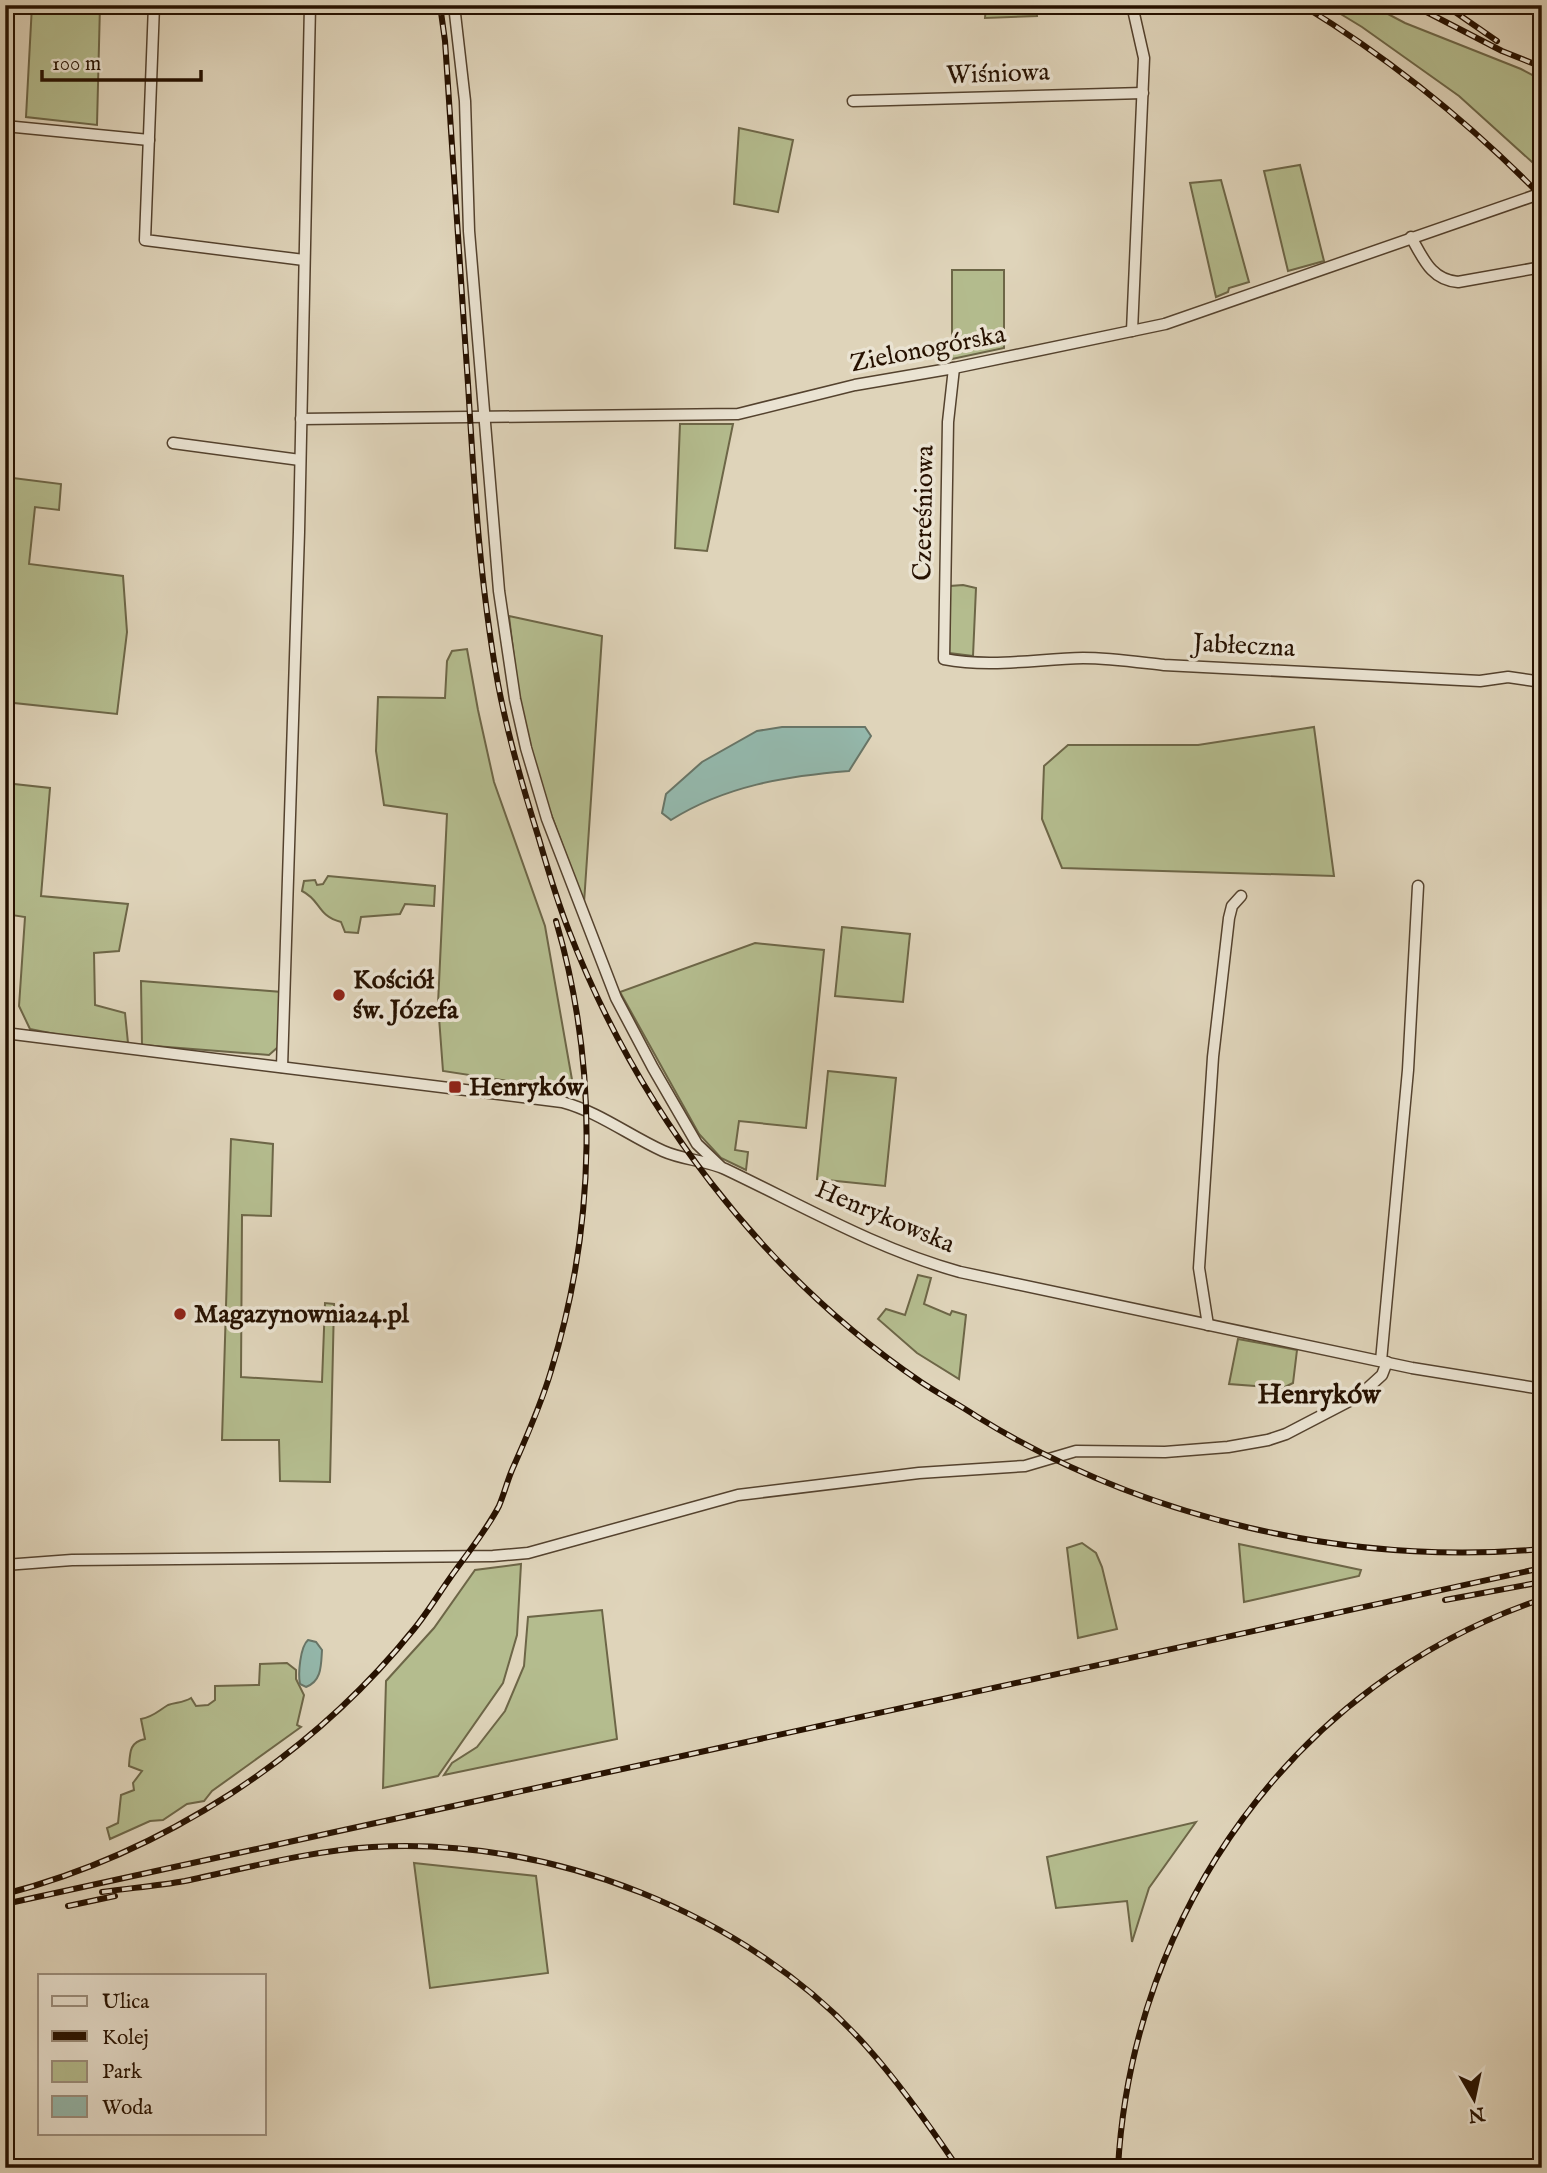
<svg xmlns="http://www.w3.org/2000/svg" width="1547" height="2173" font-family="'IM FELL English',serif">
<rect width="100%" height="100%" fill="#dfd4ba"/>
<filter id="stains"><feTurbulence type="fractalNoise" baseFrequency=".00286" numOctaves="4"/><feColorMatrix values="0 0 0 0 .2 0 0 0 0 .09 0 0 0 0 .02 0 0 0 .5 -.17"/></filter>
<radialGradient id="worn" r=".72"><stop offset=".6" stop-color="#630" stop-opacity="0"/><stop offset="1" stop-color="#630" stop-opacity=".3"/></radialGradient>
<g fill="#b4bc8e" stroke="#6d6647" stroke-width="2">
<polygon points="32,5 100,5 97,125 26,117"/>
<polygon points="986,5 1036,5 1037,16 985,18"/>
<polygon points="1326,5 1371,5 1405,23 1521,69 1542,80 1542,171 1459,96 1362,27"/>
<polygon points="739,128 793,140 778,212 734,204"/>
<polygon points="1300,165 1324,261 1288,271 1264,171"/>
<polygon points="1221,180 1249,282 1229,288 1228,292 1216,297 1190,183"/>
<polygon points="952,270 1004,270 1004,348 952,359"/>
<polygon points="680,424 733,424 707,551 675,548"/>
<polygon points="5,477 61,484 59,510 35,507 29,564 123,576 127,632 117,714 5,702"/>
<polygon points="963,585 976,588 973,656 949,653 950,586"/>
<polygon points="509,616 602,636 584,903 534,768 520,708"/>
<polygon points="467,649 478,710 494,782 545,926 574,1091 443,1071 438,1004 447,814 384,805 376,751 378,697 445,698 447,661 452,651"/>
<polygon points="1314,727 1334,876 1062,868 1042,819 1044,766 1068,745 1198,745"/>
<polygon points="5,783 50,788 41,896 128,904 119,951 94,953 95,1005 125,1013 128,1043 85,1040 30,1029 19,1006 25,917 5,914"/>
<path d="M 328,876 L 435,886 L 434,906 L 405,904 L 400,914 L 361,917 L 358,933 L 345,932 L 341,922 C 317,916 321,900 302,891 L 304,881 L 315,880 L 317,885 L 323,884 Z"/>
<polygon points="842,927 910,934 903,1002 835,996"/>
<polygon points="755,943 824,950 806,1128 739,1121 735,1150 748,1152 746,1170 721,1158 699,1134 620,992"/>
<polygon points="141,981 282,992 278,1047 269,1055 142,1045"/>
<polygon points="828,1071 896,1078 885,1186 817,1179"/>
<polygon points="231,1139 273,1144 271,1216 242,1215 241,1377 322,1382 325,1303 334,1304 330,1482 280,1481 279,1440 222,1440"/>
<polygon points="918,1275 931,1278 924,1304 950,1315 952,1311 966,1315 959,1379 917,1353 878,1319 886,1309 905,1315"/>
<polygon points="1238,1339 1297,1350 1293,1383 1283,1388 1229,1384"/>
<polygon points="1082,1543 1096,1553 1102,1567 1117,1629 1078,1638 1067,1548"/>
<polygon points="1239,1544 1361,1570 1359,1576 1244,1602"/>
<polygon points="521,1564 517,1635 503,1683 438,1776 383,1788 386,1681 434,1628 475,1570"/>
<polygon points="602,1610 617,1739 444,1775 452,1763 477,1747 505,1711 524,1666 528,1617"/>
<path d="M 287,1663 L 296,1670 L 296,1679 L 304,1695 L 297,1725 L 301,1727 L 212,1791 L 204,1801 L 187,1804 L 163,1820 L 150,1821 L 110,1839 L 107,1828 L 118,1823 L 121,1795 L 134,1790 L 133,1783 L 142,1771 L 129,1766 C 130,1751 130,1742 145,1739 L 141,1719 C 153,1717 158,1711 168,1705 C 176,1702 183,1703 191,1698 L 196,1706 L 208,1705 L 215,1700 L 215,1686 L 259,1685 L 260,1664 Z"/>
<polygon points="1196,1822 1149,1888 1132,1942 1127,1901 1056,1908 1047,1857"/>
<polygon points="414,1863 536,1876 548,1973 430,1988"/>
</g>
<g fill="#94b8ac" stroke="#687567" stroke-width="2">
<path d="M 782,727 L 865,727 L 871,736 L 849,771 C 786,776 725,786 671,820 L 662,813 L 666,794 L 702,762 L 757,731 Z"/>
<path d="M 308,1640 L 316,1642 L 322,1650 C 321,1665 322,1681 306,1687 L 300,1684 C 298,1674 300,1647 308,1640 Z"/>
</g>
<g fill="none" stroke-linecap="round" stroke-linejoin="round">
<g stroke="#54422e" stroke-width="13">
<g id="street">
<polyline points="154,5 145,240 304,260"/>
<polyline points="454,5 465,101 469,231 499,591 515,699 526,748 547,819 616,998 653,1068 697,1144 720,1166"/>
<polyline points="1132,5 1144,58 1132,331"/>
<polyline points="820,8 820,5"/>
<polyline points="853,101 1143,93"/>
<polyline points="5,126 149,140"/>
<path d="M 1411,237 C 1423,258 1431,280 1458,282 L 1542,267"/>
<path d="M 954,368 L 948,422 L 944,659 C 990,668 1037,659 1083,658 C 1110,658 1137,662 1164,665 L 1480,681 L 1508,677 L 1542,682"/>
<polyline points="301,419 738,414 855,385 954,368 1165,324 1542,193"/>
<polyline points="173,443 300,460"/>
<path d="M 5,1033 L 562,1102 C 599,1112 628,1135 663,1151 C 683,1160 705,1160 725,1169 C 803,1206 877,1249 960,1272 L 1412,1368 L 1542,1389"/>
<polyline points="282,1067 299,532 310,5"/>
<polyline points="1208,1325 1199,1268 1213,1057 1229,918 1232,906 1241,896"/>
<polyline points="1381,1361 1408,1070 1418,886"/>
<polyline points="5,1565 72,1560 493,1556 528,1553 738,1495 919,1473 1025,1466 1076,1451 1165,1452 1228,1447 1268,1440 1286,1434 1359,1396 1382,1375 1387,1362"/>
</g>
</g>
<use href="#street" stroke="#eae3d2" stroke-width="10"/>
<g stroke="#261100" stroke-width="6">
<g id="rail">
<path d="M 440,5 L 445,41 C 453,156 460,270 468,384 C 474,485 480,585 498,684 C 508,737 523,788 539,839 C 548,870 557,901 569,931 C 638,1110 762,1274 921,1382 C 939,1394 958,1404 976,1416 C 1142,1519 1347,1566 1542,1549"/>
<path d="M 1302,5 C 1389,58 1471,124 1542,197"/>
<polyline points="1413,5 1502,51 1542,67"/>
<polyline points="1445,5 1497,41"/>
<polyline points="1445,1600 1542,1582"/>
<path d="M 102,1892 C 130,1888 157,1886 185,1881 C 247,1868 309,1851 372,1847 C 549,1836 747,1913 866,2046 C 900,2084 929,2125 958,2168"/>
<path d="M 5,1894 C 163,1853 311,1757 414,1629 C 427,1613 438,1595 450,1578 C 466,1555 486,1531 499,1506 C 504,1494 507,1482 512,1470 C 526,1438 541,1405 551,1371 C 596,1225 599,1068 556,921"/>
<polyline points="5,1904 1542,1568"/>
<polyline points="68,1906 115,1896"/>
<path d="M 1118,2168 C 1132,1912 1296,1682 1542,1599"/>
</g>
</g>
<use href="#rail" stroke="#eae3d2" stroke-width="3.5" stroke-dasharray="10" stroke-linecap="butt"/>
</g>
<g fill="#8f2418" stroke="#eae3d2" stroke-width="2.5">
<circle cx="339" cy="995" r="7"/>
<rect x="448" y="1080" width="14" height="14" rx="3.5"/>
<circle cx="180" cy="1314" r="7"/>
</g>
<g text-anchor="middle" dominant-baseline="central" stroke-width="7" stroke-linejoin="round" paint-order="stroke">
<g font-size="26" fill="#261100" stroke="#eae3d2">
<text transform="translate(998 74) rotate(-2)">Wiśniowa</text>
<text transform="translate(928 349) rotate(-11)">Zielonogórska</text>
<text transform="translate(924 513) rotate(-89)">Czereśniowa</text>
<text transform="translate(1244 646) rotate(3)">Jabłeczna</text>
<text transform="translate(885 1217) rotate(23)">Henrykowska</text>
</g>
<g font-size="26" font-weight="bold" fill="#261100" stroke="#eae3d2" text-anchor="start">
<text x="353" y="980">Kościół<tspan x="353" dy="30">św. Józefa</tspan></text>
<text x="469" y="1087">Henryków</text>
<text x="194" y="1314">Magazynownia24.pl</text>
</g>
<g font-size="28" font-weight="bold" fill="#261100" stroke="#eae3d2">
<text x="1319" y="1395">Henryków</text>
</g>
</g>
<rect width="1547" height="2173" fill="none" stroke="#dfd4ba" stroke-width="28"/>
<rect x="7" y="7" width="1533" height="2159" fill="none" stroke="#261100" stroke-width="3.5"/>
<rect x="14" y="14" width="1519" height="2145" fill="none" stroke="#261100" stroke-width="2"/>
<rect x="38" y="1974" width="228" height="161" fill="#eae3d2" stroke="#9c8f7e" stroke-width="2"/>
<rect x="52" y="1996" width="35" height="10" fill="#eae3d2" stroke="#9c8f7e" stroke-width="2"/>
<text x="102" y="2008" font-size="21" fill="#261100">Ulica</text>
<rect x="52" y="2031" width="35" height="10" fill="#261100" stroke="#9c8f7e" stroke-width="2"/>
<text x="102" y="2044" font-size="21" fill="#261100">Kolej</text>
<rect x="52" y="2061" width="35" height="21" fill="#b4bc8e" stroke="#9c8f7e" stroke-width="2"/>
<text x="102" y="2078" font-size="21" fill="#261100">Park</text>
<rect x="52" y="2096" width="35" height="21" fill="#94b8ac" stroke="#9c8f7e" stroke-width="2"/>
<text x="102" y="2114" font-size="21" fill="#261100">Woda</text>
<g transform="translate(1474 2099) rotate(171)" stroke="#eae3d2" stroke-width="5" paint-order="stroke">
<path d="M0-5L12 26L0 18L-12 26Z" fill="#261100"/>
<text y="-10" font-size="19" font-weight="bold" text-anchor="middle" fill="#261100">N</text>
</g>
<path d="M42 70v10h159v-10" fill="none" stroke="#261100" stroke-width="3.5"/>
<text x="52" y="70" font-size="21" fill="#261100" stroke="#eae3d2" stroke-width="5" paint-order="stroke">100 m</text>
<rect width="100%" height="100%" filter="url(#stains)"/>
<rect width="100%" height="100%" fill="url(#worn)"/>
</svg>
